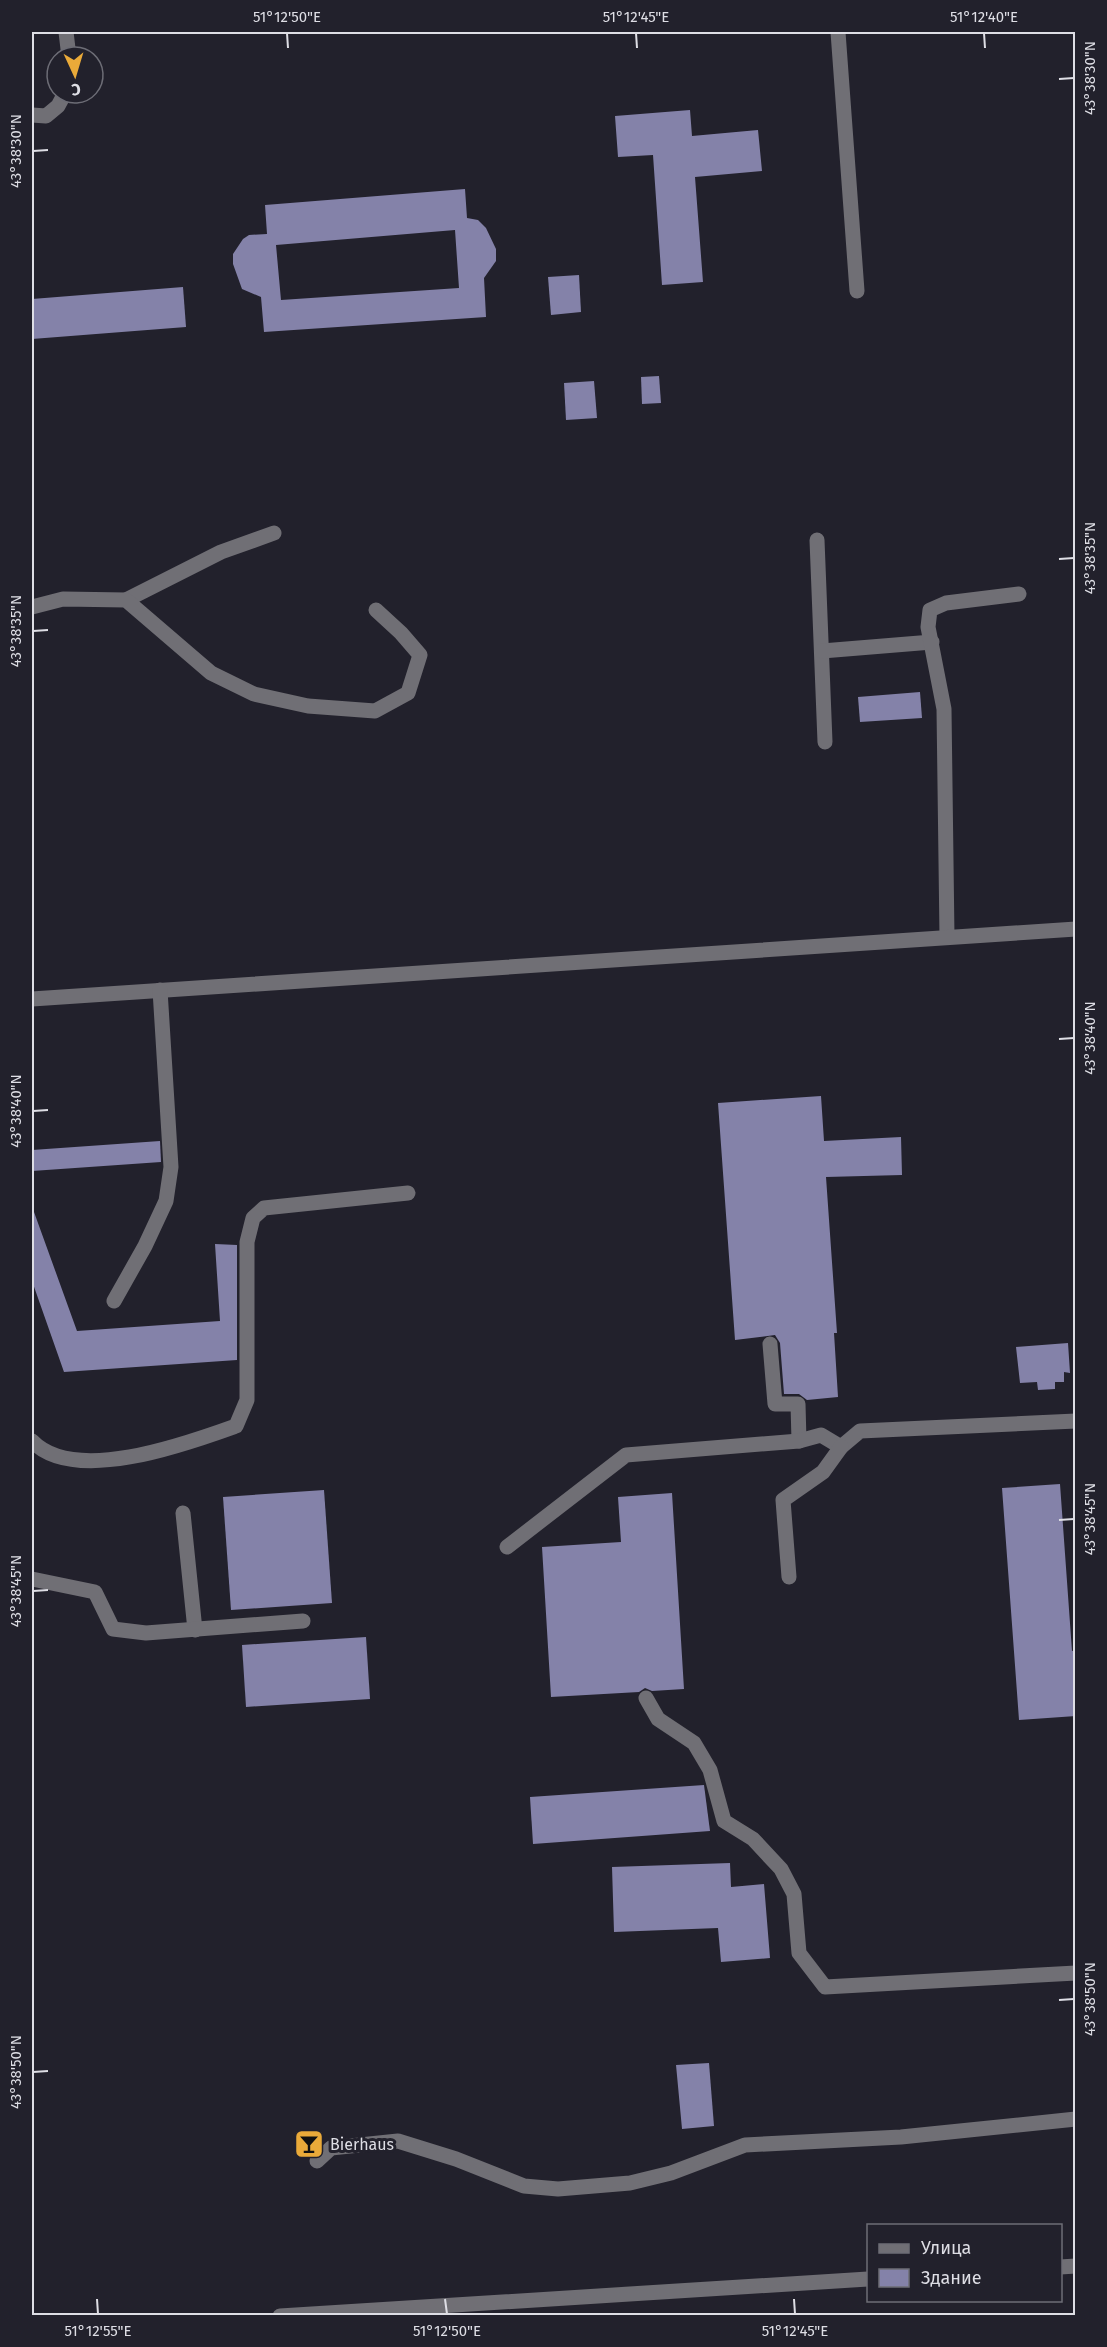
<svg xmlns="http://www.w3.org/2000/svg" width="1107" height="2347" font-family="'Fira Sans',sans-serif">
<rect width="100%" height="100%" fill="#22212c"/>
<g fill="#8482a9" fill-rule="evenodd">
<polygon points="690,110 692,136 758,130 762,171 695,177 703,282 662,285 653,155 618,157 615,116"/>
<path d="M 465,189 L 467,218 L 478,220 L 486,228 L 496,249 L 496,261 L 484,278 L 486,317 L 264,332 L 261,297 L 242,289 L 233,264 L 233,254 L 243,239 L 249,235 L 267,234 L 265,205 ZM 455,230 L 459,288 L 281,300 L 276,245 Z"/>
<polygon points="579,275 581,312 551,315 548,277"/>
<polygon points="183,287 186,327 32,339 32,299"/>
<polygon points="659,376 661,403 642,404 641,377"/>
<polygon points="594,381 597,418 566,420 564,383"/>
<polygon points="920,692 922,718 860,722 858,697"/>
<polygon points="821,1096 824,1141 901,1137 902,1175 826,1177 837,1333 834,1333 838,1397 807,1400 799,1394 784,1394 780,1343 775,1335 735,1340 718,1103"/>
<polygon points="160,1141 161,1162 32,1171 32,1150"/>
<polygon points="32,1212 34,1212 77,1331 220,1321 215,1244 237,1245 237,1360 64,1372 32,1281"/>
<polygon points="1068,1343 1070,1373 1064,1372 1064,1382 1055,1382 1055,1389 1038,1390 1037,1382 1020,1383 1016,1347"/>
<polygon points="1060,1484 1072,1651 1076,1650 1076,1716 1019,1720 1002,1488"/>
<polygon points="324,1490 332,1603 231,1610 223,1497"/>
<polygon points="672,1493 684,1689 652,1691 645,1688 639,1692 551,1697 542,1547 621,1542 618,1497"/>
<polygon points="366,1637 370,1699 246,1707 242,1645"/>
<polygon points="704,1785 710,1831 533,1844 530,1797"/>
<polygon points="730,1863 731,1887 764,1884 770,1958 721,1962 718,1928 614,1932 612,1867"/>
<polygon points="709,2063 714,2126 682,2129 676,2065"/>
</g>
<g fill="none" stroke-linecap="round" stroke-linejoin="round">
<g stroke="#706f75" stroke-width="15">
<polyline points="66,32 69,57"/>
<polyline points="838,32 857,291"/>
<polyline points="32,115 46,116 58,106 65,93"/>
<polyline points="817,540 825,742"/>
<polyline points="126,600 221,552 274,533"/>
<polyline points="32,607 63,599 126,600 211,673 254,694 308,706 375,711 408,693 420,655 401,633 376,610"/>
<polyline points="822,651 932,642"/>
<polyline points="947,937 944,709 928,627 930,610 946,603 1019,594"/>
<polyline points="32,999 1076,929"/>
<polyline points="114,1301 145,1246 166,1201 171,1167 160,990"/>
<polyline points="770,1344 775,1404 798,1404 799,1441"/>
<path d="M 32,1441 C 74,1485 186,1444 236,1426 L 247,1400 L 247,1242 L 253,1218 L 264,1208 L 408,1193"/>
<polyline points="183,1513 195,1630"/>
<polyline points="507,1547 626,1455 799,1441 821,1435 841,1447 860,1431 1076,1421"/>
<polyline points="789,1577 783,1500 823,1472 841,1447"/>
<polyline points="32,1579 95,1592 113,1629 146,1633 303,1621"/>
<polyline points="646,1698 658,1719 694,1743 710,1770 724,1821 753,1839 781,1869 794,1894 799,1953 825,1987 1076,1973"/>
<polyline points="317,2161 331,2148 398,2141 456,2159 524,2186 558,2189 630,2183 671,2173 745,2145 901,2137 1076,2119"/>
<polyline points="1060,2267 1076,2266"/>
<polyline points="280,2316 868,2279"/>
</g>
</g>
<path fill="none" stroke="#dedee5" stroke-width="2" d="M 287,33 L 288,48M 636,33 L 637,48M 984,33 L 985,48M 1059,79 L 1074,78M 33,151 L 48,150M 1059,559 L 1074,558M 33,631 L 48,630M 1059,1039 L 1074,1038M 33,1111 L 48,1110M 1059,1520 L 1074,1519M 33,1591 L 48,1590M 1059,2000 L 1074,1999M 33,2072 L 48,2071M 97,2299 L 98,2314M 445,2299 L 447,2314M 794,2299 L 795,2314"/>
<defs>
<g id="bar-square" transform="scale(1.5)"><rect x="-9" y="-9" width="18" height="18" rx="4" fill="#eaaa39" stroke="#22212c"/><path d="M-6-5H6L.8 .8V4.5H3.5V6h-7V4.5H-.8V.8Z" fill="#111"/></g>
</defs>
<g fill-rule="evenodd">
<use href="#bar-square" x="309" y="2144"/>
</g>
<g text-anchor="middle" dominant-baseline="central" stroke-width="6" stroke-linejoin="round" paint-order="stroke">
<g font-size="16" fill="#dedee5" stroke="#22212c" text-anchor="start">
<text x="330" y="2144">Bierhaus</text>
</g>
</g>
<rect width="1107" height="2347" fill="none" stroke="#22212c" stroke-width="66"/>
<rect x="867" y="2224" width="195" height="78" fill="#22212c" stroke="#6d6d76" stroke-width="1.5"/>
<rect x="879" y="2244" width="30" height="9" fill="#706f75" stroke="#6d6d76" stroke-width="1.5"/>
<text x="921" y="2254" font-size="18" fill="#dedee5">Улица</text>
<rect x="879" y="2269" width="30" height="18" fill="#8482a9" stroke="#6d6d76" stroke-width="1.5"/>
<text x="921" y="2284" font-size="18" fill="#dedee5">Здание</text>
<g transform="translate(75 75) rotate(176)"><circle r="28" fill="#22212c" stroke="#6d6d76" stroke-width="1.5"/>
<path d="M0-4.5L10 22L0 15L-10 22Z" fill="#eaaa39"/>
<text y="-9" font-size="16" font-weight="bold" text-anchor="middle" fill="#dedee5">С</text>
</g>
<rect x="33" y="33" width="1041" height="2281" fill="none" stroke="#dedee5" stroke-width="2"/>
<g font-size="15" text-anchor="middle" fill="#dedee5">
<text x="287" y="22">51°12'50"E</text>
<text x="636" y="22">51°12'45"E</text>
<text x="984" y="22">51°12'40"E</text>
<text transform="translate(1090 78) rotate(-90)" y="5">43°38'30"N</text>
<text transform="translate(16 151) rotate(-90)" y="5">43°38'30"N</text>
<text transform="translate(1090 558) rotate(-90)" y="5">43°38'35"N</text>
<text transform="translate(16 631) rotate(-90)" y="5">43°38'35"N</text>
<text transform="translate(1090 1038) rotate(-90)" y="5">43°38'40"N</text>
<text transform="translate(16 1111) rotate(-90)" y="5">43°38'40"N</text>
<text transform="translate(1090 1519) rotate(-90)" y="5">43°38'45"N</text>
<text transform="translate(16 1591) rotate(-90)" y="5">43°38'45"N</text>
<text transform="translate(1090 1999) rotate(-90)" y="5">43°38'50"N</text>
<text transform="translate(16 2072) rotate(-90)" y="5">43°38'50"N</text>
<text x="98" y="2336">51°12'55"E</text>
<text x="447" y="2336">51°12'50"E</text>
<text x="795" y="2336">51°12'45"E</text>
</g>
</svg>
